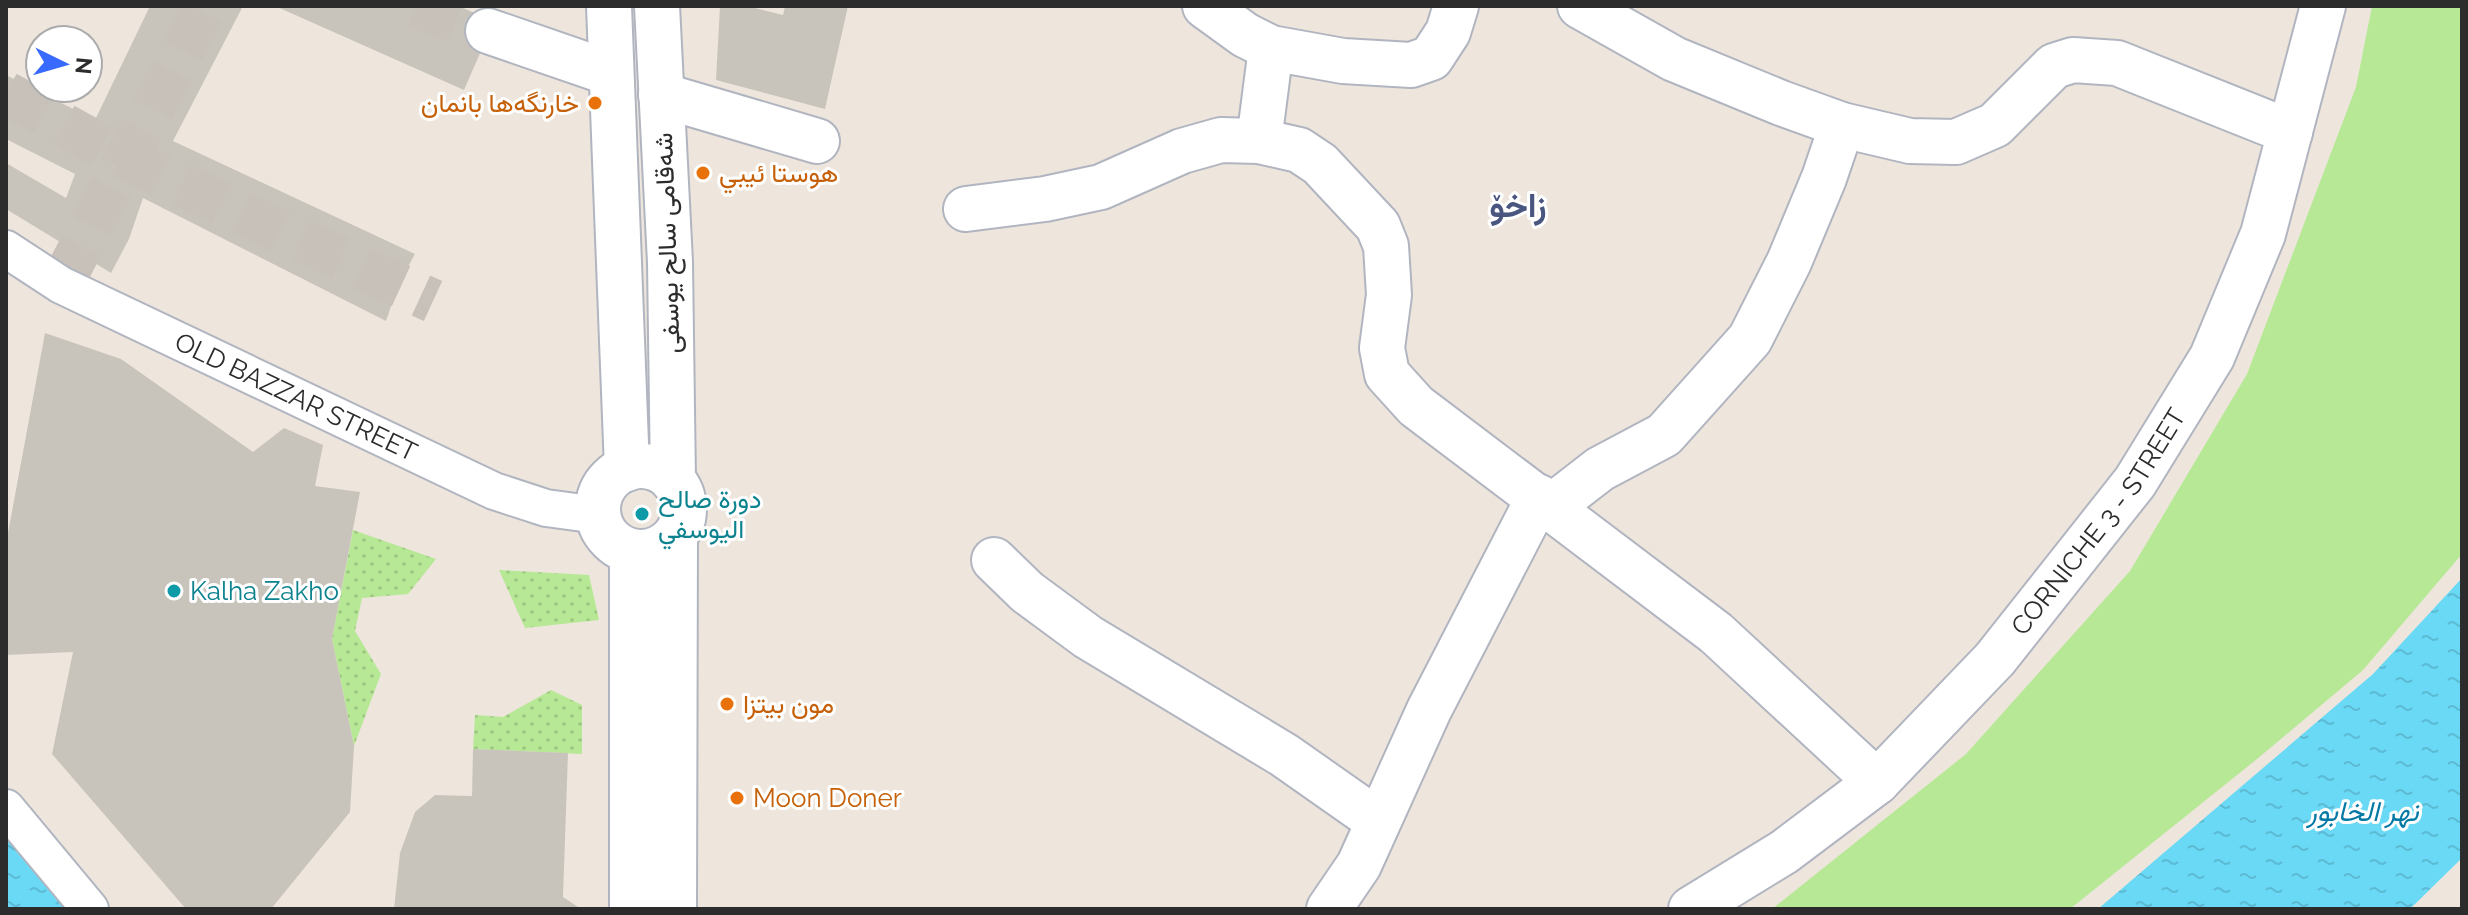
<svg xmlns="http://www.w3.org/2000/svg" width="2468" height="915" font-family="Raleway,Vazirmatn,sans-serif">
<defs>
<pattern id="grass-dots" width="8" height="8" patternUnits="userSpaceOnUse" patternTransform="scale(2)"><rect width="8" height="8" fill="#b7e896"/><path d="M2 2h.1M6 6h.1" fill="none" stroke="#9ec781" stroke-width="1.8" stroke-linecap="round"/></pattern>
<pattern id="water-ripples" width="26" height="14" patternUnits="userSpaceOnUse" patternTransform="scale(2)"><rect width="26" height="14" fill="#6ad9f6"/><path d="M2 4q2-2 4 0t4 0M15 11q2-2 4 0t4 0" fill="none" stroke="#5cbad3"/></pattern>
</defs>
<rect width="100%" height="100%" fill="#eee6dd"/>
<g fill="url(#grass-dots)">
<polygon points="353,530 436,559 408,594 362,598 355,631 381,674 354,746 332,639"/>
<polygon points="499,570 589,575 599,620 525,628"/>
<polygon points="551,690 582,705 582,754 473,749 475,715 503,717"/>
</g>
<polygon fill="#b7e896" points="2372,6 2462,6 2462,554 2363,670 2257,759 2070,909 1772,909 1966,754 2130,571 2247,374 2356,87"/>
<g fill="url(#water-ripples)">
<polygon points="2462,578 2462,858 2411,908 2098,909 2373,674"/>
<polygon points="6,833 70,909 6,909"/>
</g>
<g fill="#c9c4bb">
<polygon points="150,6 243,6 173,141 415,254 399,283 386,321 143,198 129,239 111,273 6,209 6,163 66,198 75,174 6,139 6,75 95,120"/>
<polygon points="275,6 458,6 494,21 464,90"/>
<polygon points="720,6 747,6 783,15 785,6 848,6 825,109 716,80"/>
<polygon points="45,333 121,359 253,452 284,428 323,445 315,486 360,492 332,639 354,746 350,812 271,909 186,909 52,754 73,652 6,655 6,544"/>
<polygon points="473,749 568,753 563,897 581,909 394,909 400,853 415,812 435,795 472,796"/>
</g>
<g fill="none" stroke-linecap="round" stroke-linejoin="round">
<g stroke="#c7c1ba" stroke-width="44" stroke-dasharray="44 22" stroke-linecap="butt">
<polyline points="415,6 488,31"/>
<polyline points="6,93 125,159 433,301"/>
<polyline points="61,285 206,6"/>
</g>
<g stroke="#b1b5c0" stroke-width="40">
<g id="pedestrian">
<path id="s1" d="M 6,249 L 61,285 L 494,491 L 546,508 L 598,515"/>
<polyline points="6,808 90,909"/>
</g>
</g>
<g stroke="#b1b5c0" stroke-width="48">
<g id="minor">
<polyline points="1205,6 1245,35 1271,48 1343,61 1411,65 1431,58 1448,32 1456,6"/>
<polyline points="1580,6 1674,59 1781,103 1842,125 1910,141 1956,142 1995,125 2054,66 2073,60 2117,63 2290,132"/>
<polyline points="488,31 610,73"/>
<polyline points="661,95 817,141"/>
<polyline points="1259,141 1271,48"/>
<polyline points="966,209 1045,199 1101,187 1182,151 1221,140 1259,141 1299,150 1320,164 1378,226 1386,246 1389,295 1382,348 1387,374 1416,406 1716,633 1877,782"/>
<polyline points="1551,507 1600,469 1664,435 1750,339 1789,262 1824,178 1842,125"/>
<polyline points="994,560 1027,592 1088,637 1284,755 1378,821"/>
<polyline points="1329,909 1359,865 1429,710 1539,497"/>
</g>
</g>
<g stroke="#b1b5c0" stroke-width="48">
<g id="tertiary">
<path id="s2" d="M 1691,909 L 1784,852 L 1877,782 L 1995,659 L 2135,482 L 2212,357 L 2263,234 L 2323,6"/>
</g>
</g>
<g stroke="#b1b5c0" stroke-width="48">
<g id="secondary">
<polyline points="609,6 627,469"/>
<polyline points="657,6 670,262 673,481"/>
<circle cx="641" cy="509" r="43"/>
<polyline points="632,909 632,552"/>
<polyline points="674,909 675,536"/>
</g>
</g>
<use href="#pedestrian" stroke="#fff" stroke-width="36"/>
<use href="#minor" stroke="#fff" stroke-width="44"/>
<use href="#tertiary" stroke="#fff" stroke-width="44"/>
<use href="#secondary" stroke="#fff" stroke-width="44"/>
</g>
<g fill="#e8710a" stroke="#fff" stroke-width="3">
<circle cx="595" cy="103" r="8"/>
<circle cx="703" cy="173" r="8"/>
<circle cx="727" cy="704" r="8"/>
<circle cx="737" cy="798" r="8"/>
</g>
<g fill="#0f9aa8" stroke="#fff" stroke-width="3">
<circle cx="642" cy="514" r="8"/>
<circle cx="174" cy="591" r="8"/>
</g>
<g text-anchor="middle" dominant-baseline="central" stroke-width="6" stroke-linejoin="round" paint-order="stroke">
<g font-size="26" fill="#c56008" stroke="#fff" text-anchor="start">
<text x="579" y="103" text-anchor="end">خارنگەها بانمان</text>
<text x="719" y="173">هوستا ئيبي</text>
<text x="743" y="704">مون بيتزا</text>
<text x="753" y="798">Moon Doner</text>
</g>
<g font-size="26" fill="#2c2c2c" stroke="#fff">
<text transform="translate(667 243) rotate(-92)">شەقامی سالح یوسفی</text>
<text stroke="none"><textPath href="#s1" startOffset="326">OLD BAZZAR STREET</textPath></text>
<text stroke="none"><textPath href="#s2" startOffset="568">CORNICHE 3 - STREET</textPath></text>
</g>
<g font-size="26" fill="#0d838f" stroke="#fff" text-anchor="start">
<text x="658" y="499">دورة صالح<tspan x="658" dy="30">اليوسفي</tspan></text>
<text x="190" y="591">Kalha Zakho</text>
</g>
<g font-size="28" font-style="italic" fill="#0579a6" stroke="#fff">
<text x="2363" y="811">نهر الخابور</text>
</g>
<g font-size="34" font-weight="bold" fill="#49567f" stroke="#fff">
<text x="1518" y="205">زاخۆ</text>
</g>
</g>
<rect width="2468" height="915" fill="none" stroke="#2c2c2c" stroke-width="16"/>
<g transform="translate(64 64) rotate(95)"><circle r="38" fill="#ffffff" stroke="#ababab" stroke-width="2"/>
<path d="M0-6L14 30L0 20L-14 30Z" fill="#396aff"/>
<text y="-12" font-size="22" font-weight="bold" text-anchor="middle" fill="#2c2c2c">N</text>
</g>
</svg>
